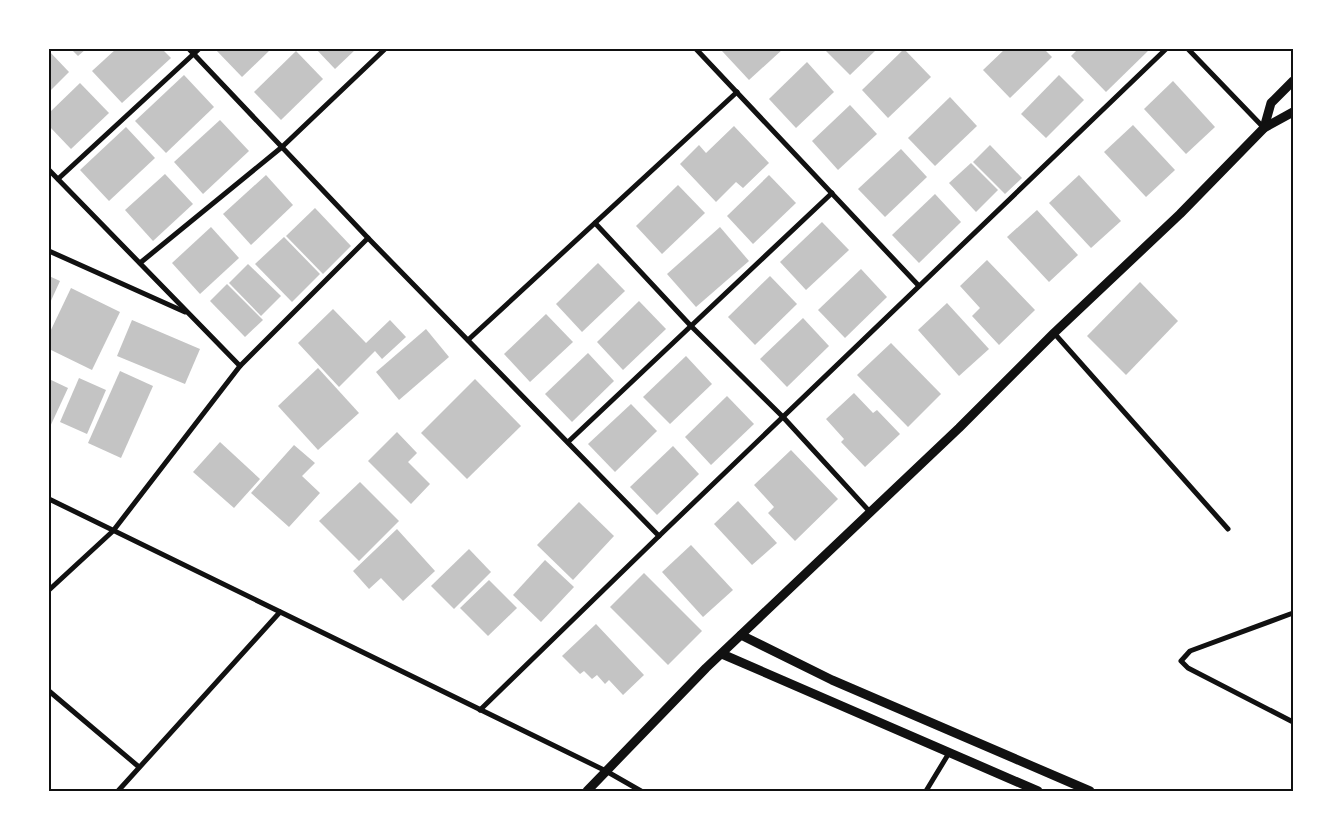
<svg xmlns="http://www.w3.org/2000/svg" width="1342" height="840" font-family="Jost,sans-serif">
<rect width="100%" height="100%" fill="#fff"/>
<g fill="#c4c4c4">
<polygon points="71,49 86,49 78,56"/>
<polygon points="116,49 162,49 171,58 122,103 92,71"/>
<polygon points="215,49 271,49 242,77"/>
<polygon points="316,49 356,49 335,69"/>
<polygon points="725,49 783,49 749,80 722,51"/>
<polygon points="824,49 877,49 850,75"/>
<polygon points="904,49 931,77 888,118 862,90"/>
<polygon points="1005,49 1044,49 1052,57 1010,98 983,70"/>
<polygon points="1078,49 1150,49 1106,92 1071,56"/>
<polygon points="49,51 69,72 49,92"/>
<polygon points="296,51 323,79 281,120 254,92"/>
<polygon points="807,62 834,92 796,128 769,99"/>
<polygon points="184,75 214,107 166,153 135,121"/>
<polygon points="1059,75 1084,100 1046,138 1021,114"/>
<polygon points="1173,81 1215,127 1186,154 1144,109"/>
<polygon points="80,83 109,113 71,149 49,126 49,113"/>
<polygon points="950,97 977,126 935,166 908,138"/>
<polygon points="850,105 877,134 838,170 812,141"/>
<polygon points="220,120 249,151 203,194 174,162"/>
<polygon points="1133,125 1175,170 1146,197 1104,152"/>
<polygon points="734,126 769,163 743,188 736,182 716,202 680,164 699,145 706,153"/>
<polygon points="126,127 155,158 109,201 80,170"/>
<polygon points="990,145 1022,178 1005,194 973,162"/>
<polygon points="901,149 927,177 885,217 858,189"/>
<polygon points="971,163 998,190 976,212 949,183"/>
<polygon points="165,174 193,204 153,241 125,210"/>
<polygon points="266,175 293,205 251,245 223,214"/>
<polygon points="769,175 796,203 753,244 727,216"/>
<polygon points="1079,175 1121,221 1091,248 1049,203"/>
<polygon points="678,185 705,213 662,254 636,226"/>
<polygon points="935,194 961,222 919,263 892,235"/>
<polygon points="315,208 351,246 323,274 286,236"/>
<polygon points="1037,210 1078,255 1049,282 1007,237"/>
<polygon points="822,222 849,250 806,290 780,262"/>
<polygon points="211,227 239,258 200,294 172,263"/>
<polygon points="720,227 749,261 696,307 667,274"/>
<polygon points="284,237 320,274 292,302 255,264"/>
<polygon points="987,260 1035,310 999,345 972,316 980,308 960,286"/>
<polygon points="598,263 625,291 582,332 556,304"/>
<polygon points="248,264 281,296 261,316 229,283"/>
<polygon points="861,269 887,297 845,338 818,310"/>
<polygon points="49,276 60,281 49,305"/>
<polygon points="770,276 797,304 755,345 728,317"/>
<polygon points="1140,282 1178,321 1126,375 1087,336"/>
<polygon points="227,284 263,320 245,337 210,301"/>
<polygon points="71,288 120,312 92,370 49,349 49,334"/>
<polygon points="639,301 666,329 623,370 597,342"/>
<polygon points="947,303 989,349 959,376 918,330"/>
<polygon points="333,309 366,343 390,320 406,337 382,359 375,351 339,387 298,343"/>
<polygon points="546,314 573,342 530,382 504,354"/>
<polygon points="803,318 829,346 787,387 760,359"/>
<polygon points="132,320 200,349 185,384 117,356"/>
<polygon points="426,329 449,357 399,400 376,372"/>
<polygon points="891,343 941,394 908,427 857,375"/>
<polygon points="588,353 614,381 572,422 545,394"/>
<polygon points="686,356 712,384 670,424 643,397"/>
<polygon points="318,368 359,413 318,450 278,406"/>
<polygon points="120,371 153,386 121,458 88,443"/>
<polygon points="79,378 106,390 87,434 60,422"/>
<polygon points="49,379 68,388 49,429"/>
<polygon points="475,379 521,426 467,479 421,433"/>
<polygon points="854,393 873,413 877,410 900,434 865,467 841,442 844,439 826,419"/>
<polygon points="727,396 754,424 711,465 685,437"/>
<polygon points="631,404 657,431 615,472 588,444"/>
<polygon points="397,432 417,453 408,462 430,484 411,504 368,461"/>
<polygon points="220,442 260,479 234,508 193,472"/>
<polygon points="294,445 315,463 302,476 320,493 289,527 251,493"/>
<polygon points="673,446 699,474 657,515 630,487"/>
<polygon points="791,450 838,499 795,541 768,513 774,507 754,485"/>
<polygon points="360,482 399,521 359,561 319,521"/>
<polygon points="738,501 777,543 752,565 714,524"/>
<polygon points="579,502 614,536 573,580 537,545"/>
<polygon points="397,529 435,571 403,601 381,578 369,589 353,571"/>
<polygon points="691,545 733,590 703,617 662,572"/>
<polygon points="469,549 491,572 454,609 431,586"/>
<polygon points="545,560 574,587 541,622 513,595"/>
<polygon points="644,573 702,631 668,665 610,607"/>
<polygon points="489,580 517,608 488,636 460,608"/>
<polygon points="596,624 644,675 623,695 609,680 605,684 597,675 592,679 584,671 580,674 562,656"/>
</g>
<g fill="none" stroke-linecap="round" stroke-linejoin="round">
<g stroke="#111" stroke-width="5">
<polyline points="696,49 919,286"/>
<polyline points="1188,49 1264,128"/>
<polyline points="49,170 240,366"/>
<polyline points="58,179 199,49"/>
<polyline points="595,223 691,326 783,417 870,512"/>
<polyline points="368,238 659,536 480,710"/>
<polyline points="49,251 185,312"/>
<polyline points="140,263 282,147 385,49"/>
<polyline points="1054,333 1228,529"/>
<polyline points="468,340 737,92"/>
<polyline points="568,442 832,193"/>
<polyline points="49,499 606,771 641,791"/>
<polyline points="659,536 1166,49"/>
<polyline points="49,590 113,531 240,366 368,238 189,49"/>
<polyline points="1293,613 1190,651 1181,661 1188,668 1293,722"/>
<polyline points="49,691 139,767"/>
<polyline points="118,791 280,612"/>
<polyline points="926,791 949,753"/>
</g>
<g stroke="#111" stroke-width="9">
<polyline points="1264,128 1271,103 1293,81"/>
<polyline points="741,635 832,680 1090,791"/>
<polyline points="722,654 1038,791"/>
<polyline points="587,791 706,668 959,428 1054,333 1180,214 1264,128 1293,112"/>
</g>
</g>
<rect width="1342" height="840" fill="none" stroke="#ffffff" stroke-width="100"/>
<rect x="50" y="50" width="1242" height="740" fill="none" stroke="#111" stroke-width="2"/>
</svg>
